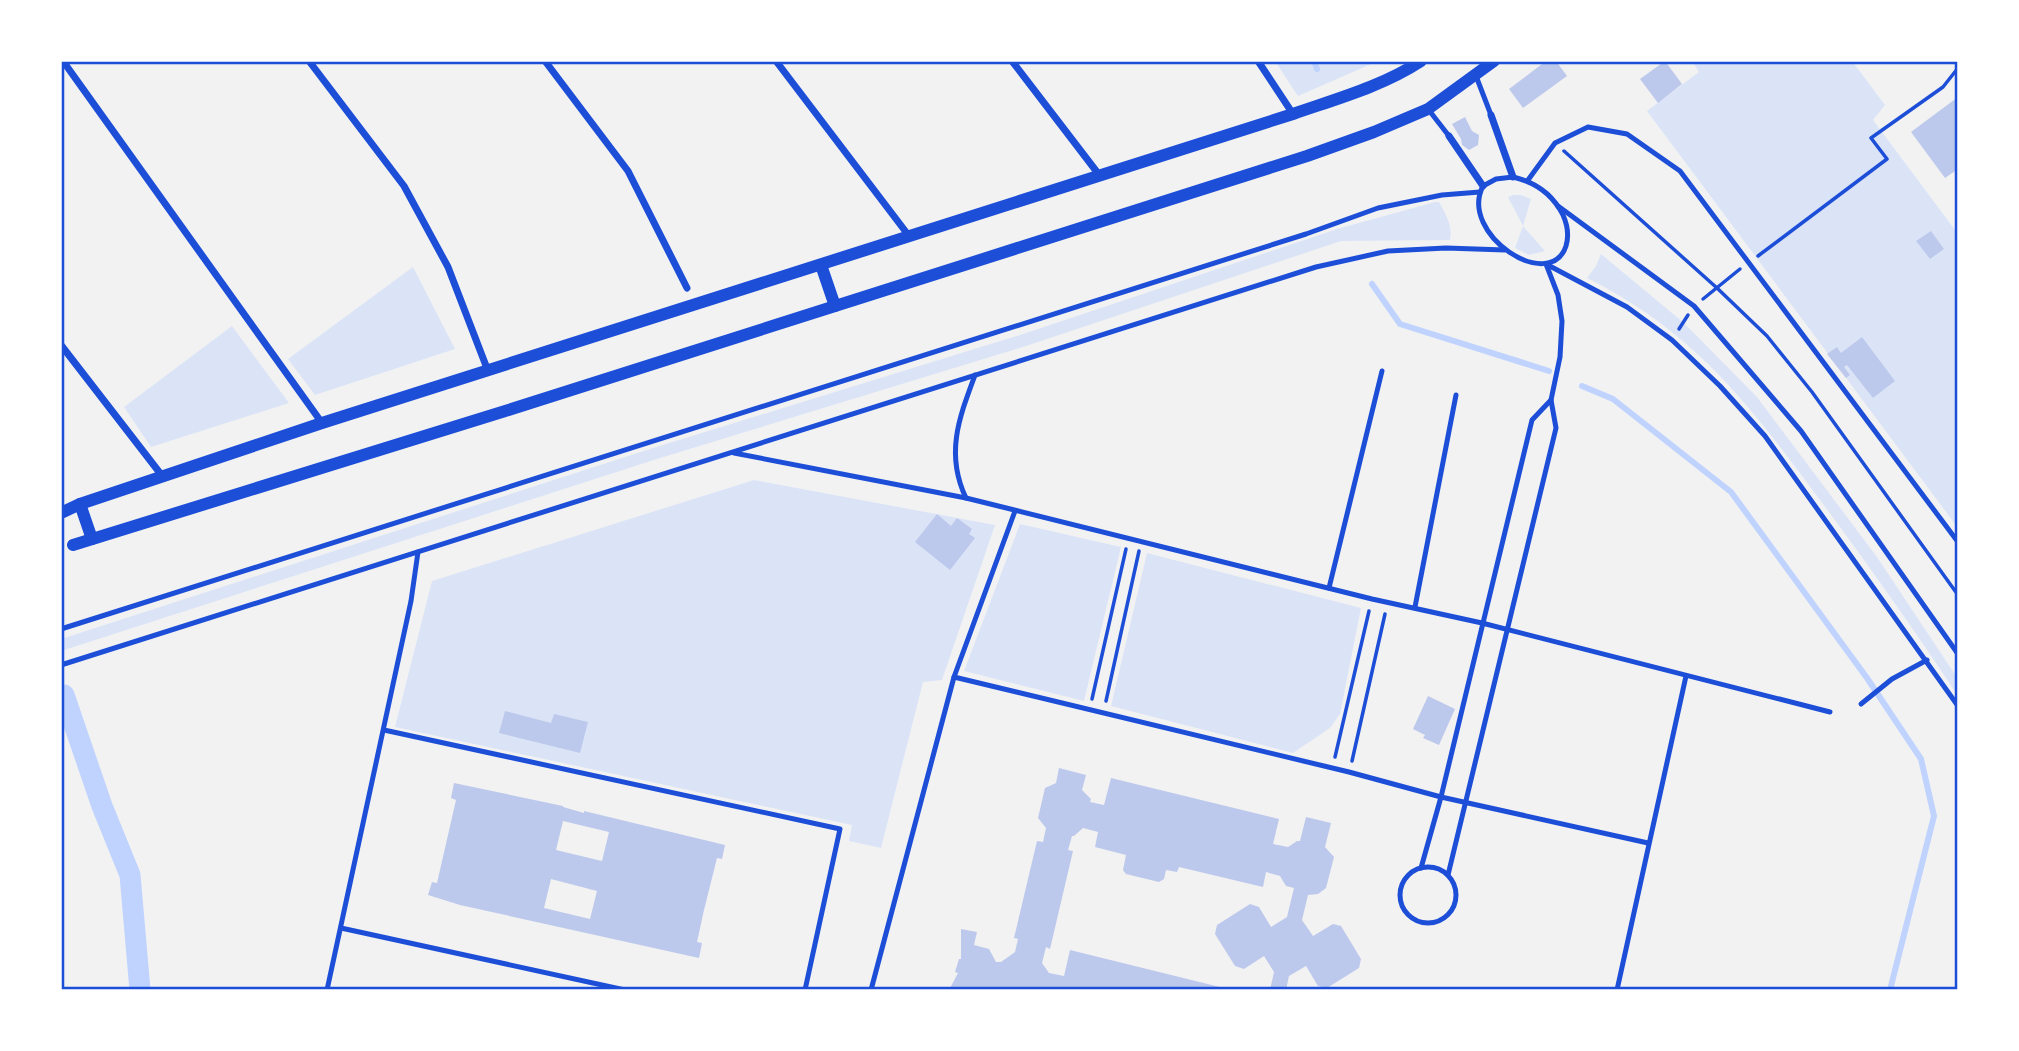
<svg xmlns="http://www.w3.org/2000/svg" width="2019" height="1051" font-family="'Fira Sans Condensed',sans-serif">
<rect width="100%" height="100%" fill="#f2f2f2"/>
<g fill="#dbe4f7">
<polygon points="1275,61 1378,61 1298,96"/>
<polygon points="1692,61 1852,61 1885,105 1873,120 1958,234 1958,528 1647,111 1699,72"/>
<polygon points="1513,195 1521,195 1531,199 1523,226 1545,251 1529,255 1515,248 1523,226 1508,197"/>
<path d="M 1435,202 L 1439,202 C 1446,214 1453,227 1450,240 L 1341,241 L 1026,346 L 657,459 L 61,651 L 61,639 L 653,448 L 1023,334 L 1337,229 Z"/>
<path d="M 1601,254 L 1684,323 L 1757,397 L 1877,557 L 1958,679 L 1958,696 C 1916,632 1871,569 1826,508 C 1753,410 1699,334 1587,278 L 1596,266 Z"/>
<polygon points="413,267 455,349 315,395 288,359"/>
<polygon points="232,326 289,403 151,447 124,407"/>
<polygon points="754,480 995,525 942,680 923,682 881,848 849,841 852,825 395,727 432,581"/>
<polygon points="1020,524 1121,547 1084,701 964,671"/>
<polygon points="1147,553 1361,608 1340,714 1330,728 1293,753 1111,706"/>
</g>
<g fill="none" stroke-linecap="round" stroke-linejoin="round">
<g stroke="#bfd3fe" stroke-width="6">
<polyline points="1314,61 1317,69"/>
<polyline points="1372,284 1400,324 1549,371"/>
<polyline points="1582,386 1613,399 1731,492 1867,678 1921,759 1934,816 1890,990"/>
</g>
<polyline stroke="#bfd3fe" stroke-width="21" points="64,695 102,806 130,875 140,990"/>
</g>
<g fill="#bdc9ec" fill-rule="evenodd">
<polygon points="1546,61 1556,61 1567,76 1523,108 1509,89"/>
<polygon points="1665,61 1682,84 1658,103 1640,79"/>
<polygon points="1958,97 1958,169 1945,178 1911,132"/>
<polygon points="1465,117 1472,131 1479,135 1478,145 1469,150 1462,145 1461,139 1452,124"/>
<polygon points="1931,231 1944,249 1930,259 1916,241"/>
<polygon points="1862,337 1895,381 1873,398 1847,365 1844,367 1850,375 1846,378 1827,354 1837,347 1841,353"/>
<polygon points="937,514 951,526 957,518 972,529 969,534 975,538 950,570 915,542"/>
<polygon points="1428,696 1455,709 1439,745 1423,738 1425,735 1413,729"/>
<polygon points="505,711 551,723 554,714 588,722 580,753 499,733"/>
<polygon points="1059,768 1086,775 1082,790 1091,799 1090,802 1104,805 1111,778 1279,819 1273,844 1288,847 1297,841 1300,841 1306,817 1331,823 1325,847 1334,857 1326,888 1318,894 1308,895 1302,920 1313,936 1333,924 1341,926 1361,959 1359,968 1327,988 1318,986 1306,966 1289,976 1286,990 1270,990 1274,972 1264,956 1244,969 1235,966 1215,934 1217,925 1250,904 1259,907 1271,927 1287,917 1294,888 1286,886 1280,876 1266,872 1263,887 1179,867 1177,872 1166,870 1164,879 1159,882 1126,874 1123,870 1126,855 1095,847 1098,832 1083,828 1074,836 1072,836 1068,850 1073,851 1050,949 1046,947 1042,963 1049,973 1064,976 1070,950 1232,990 995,990 990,987 988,990 949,990 958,973 955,972 959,959 961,959 961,929 977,932 974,945 989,949 996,962 1001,962 1015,952 1018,939 1014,938 1037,841 1043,842 1046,828 1038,818 1045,788 1056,783"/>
<path d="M 454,783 L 563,806 L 563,807 L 584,813 L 584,811 L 725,845 L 722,859 L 717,858 L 704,910 L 697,942 L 702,943 L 699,958 L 460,905 L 428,895 L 432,882 L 437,883 L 456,800 L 451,798 ZM 563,821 L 609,832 L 602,861 L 556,850 ZM 551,879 L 597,891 L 590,919 L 544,908 Z"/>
</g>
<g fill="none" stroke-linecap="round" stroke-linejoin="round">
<g stroke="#1d4ed8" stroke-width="3.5">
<polyline points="1564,151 1717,288 1767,336 1812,392 1958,595"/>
<polyline points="1758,256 1887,159 1871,138 1943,87 1958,68"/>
<polyline points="1703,299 1740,269"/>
<polyline points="1679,329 1688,315"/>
<polyline points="1092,699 1126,549"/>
<polyline points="1106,701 1139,551"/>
<polyline points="1335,757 1369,611"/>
<polyline points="1352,761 1385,614"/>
</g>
<g stroke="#1d4ed8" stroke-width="5">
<polyline points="1476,76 1491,115"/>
<polyline points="1428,109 1449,136"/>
<path d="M 1513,177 C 1535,182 1553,195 1563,215 C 1567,224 1569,236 1566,246 C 1550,294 1458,234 1483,186 L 1496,179 Z"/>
<polyline points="1528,180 1555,143 1588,127 1627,134 1680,171 1958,542"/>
<polyline points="1558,206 1694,306 1801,431 1958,654"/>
<polyline points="1546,264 1627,307 1672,340 1720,386 1765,436 1958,706"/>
<polyline points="734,453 966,498 1372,599 1482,623 1830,712"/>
<path d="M 966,498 C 945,454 959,418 975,375"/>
<polyline points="1329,588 1382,371"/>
<polyline points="1415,607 1456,395"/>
<polyline points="61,629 1306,234 1378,208 1442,195 1480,192"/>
<polyline points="61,665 1316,267 1388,251 1446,248 1505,250"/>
<polyline points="954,677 1349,772 1441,797 1648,843"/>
<polyline points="1861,704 1892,679 1927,660"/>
<polyline points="384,730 840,829 805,990"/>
<circle cx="1428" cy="895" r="28"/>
<polyline points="1421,868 1441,797 1532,420 1551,400"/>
<polyline points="1448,875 1556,428 1551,400 1560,357 1562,321 1558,295 1546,264"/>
<polyline points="341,928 625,990"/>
<polyline points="327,990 411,601 418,552"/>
<polyline points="871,990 954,677 1015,511"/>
<polyline points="1617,990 1686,676"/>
</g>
<g stroke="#1d4ed8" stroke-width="7">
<polyline points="63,61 322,423"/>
<polyline points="309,61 404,186 448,267 488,371"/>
<polyline points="545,61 628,171 687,288"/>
<polyline points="776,61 909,236"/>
<polyline points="1012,61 1100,176"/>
<polyline points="1258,61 1293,114"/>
<polyline points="1491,115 1513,177"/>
<polyline points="1449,136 1483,186"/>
<polyline points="61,345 163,477"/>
</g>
<g stroke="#1d4ed8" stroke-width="12">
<polyline points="821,265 835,306"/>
<polyline points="80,504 92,539"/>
<path d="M 63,512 L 80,504 L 322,423 L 1293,114 C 1336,99 1383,86 1421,61"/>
<polyline points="73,545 502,412 1307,156 1374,132 1428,109 1494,61"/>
</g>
</g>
<rect width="2019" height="1051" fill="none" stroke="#ffffff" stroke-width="126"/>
<rect x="63" y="63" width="1893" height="925" fill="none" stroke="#1d4ed8" stroke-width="2.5"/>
</svg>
